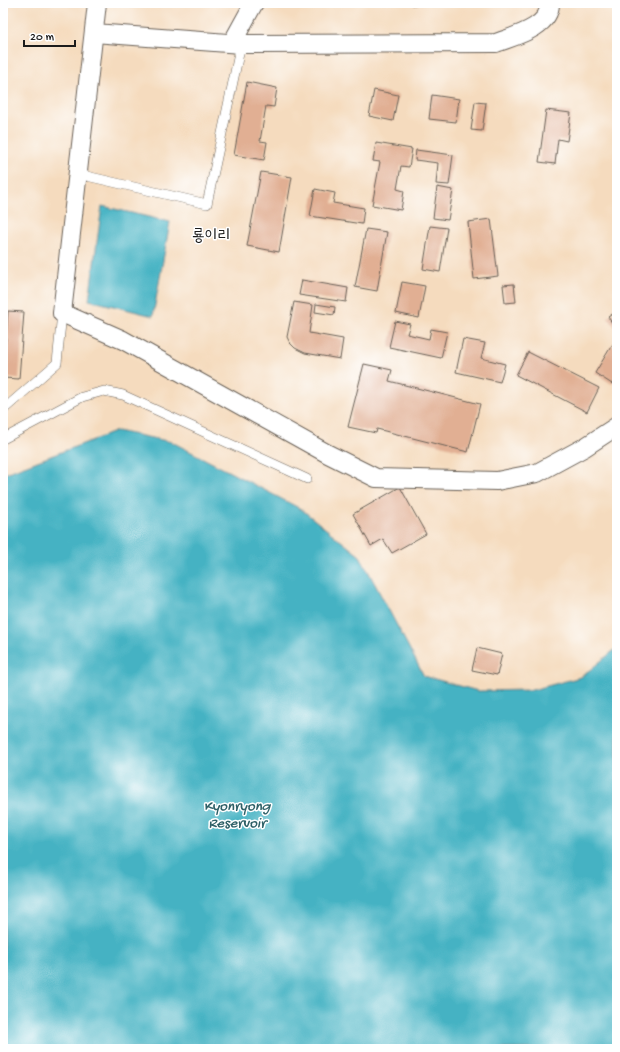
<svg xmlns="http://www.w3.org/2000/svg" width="620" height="1052" font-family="'Gochi Hand','Poor Story',sans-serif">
<rect width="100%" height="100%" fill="#fff"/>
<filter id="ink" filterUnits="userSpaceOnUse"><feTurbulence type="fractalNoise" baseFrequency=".025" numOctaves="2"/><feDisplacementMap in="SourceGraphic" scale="8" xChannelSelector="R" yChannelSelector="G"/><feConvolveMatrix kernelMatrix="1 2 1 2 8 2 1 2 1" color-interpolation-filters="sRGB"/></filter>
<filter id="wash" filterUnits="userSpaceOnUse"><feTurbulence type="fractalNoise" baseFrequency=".012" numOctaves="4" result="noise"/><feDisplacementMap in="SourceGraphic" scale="16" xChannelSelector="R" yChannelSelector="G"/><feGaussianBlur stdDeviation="0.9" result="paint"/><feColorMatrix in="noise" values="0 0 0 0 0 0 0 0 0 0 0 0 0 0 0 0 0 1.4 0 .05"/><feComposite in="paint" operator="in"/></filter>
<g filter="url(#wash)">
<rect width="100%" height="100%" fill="#f5dbbe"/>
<g fill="#45b2c3" stroke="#306770">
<polygon points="102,206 170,222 153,316 89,300"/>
<polygon points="117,431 172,442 301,509 360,556 424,676 478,691 532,690 581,677 617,648 617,1049 3,1049 3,474"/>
</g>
<g id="blocks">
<g fill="#e1af93">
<polygon points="412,3 424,3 424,4 412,5"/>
<polygon points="247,82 277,88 274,107 266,106 260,141 267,142 264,160 234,155"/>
<polygon points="374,90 398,95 393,121 369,116"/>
<polygon points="432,95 459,99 456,122 429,119"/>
<polygon points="475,102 486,103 482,131 471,130"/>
<polygon points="546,110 571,113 567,141 558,139 555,164 539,162"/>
<polygon points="376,143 412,149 409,167 401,166 397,189 404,191 401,210 372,205 380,162 373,161"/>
<polygon points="416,150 453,155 449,185 436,184 438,163 415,160"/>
<polygon points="261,172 292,177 279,252 247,246"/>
<polygon points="437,187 453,190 448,220 433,218"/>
<polygon points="315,189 335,193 333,203 364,208 362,224 310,216"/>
<polygon points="491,219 498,276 474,279 468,222"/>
<polygon points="430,226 447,228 440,272 423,269"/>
<polygon points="366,229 387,232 377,291 355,287"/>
<polygon points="302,280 348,288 346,302 299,295"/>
<polygon points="402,282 425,286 419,318 396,313"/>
<polygon points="514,284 516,302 505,303 503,285"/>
<polygon points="294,302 313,305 309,333 343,339 340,359 305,353 295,348 290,343 287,337"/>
<polygon points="316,304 335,307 334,315 315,312"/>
<polygon points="8,311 24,312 19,379 3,378"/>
<polygon points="617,311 617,326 615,327 608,317"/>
<polygon points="395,321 410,324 407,334 429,339 431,329 447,332 441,358 389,347"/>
<polygon points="463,339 485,343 481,358 505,364 500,382 456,372"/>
<polygon points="612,345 617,348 617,376 612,384 595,373"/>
<polygon points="528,352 599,388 587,412 516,375"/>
<polygon points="364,364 392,370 389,381 480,404 468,452 377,429 376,433 348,427"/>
<polygon points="400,487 426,534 392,553 383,539 371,546 353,514"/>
<polygon points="477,648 502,654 497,675 472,670"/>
</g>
</g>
</g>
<g filter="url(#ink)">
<use href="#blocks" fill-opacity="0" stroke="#685f55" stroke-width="1"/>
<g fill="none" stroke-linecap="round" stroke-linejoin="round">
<g stroke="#685f55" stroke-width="10">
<g id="service">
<polyline points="78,174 207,204 241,44"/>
<polyline points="3,410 57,363 62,313"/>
<polyline points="3,439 82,397 104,391 123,395 307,479"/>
</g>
</g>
<g stroke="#685f55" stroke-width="20">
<g id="minor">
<polyline points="97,3 62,313 123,340 328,454 376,478 497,481 537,473 585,447 617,426"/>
<path d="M 94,33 L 241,44 L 496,43 C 514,36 550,28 550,3"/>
<polyline points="232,43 254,3"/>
</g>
</g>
<use href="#service" stroke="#fff" stroke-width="9"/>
<use href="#minor" stroke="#fff" stroke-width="18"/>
</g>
</g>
<g text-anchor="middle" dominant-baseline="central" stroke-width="3" stroke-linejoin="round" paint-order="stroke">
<g font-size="15" font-style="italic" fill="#2e6067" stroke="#fff">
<text x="237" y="807">Kyonryong<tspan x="237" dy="17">Reservoir</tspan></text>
</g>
<g font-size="16" fill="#1c1c1c" stroke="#fff">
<text x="211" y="237">룡이리</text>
</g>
</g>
<rect width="620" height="1052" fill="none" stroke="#fff" stroke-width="16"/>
<path d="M24 40v6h51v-6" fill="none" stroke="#1c1c1c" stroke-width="2"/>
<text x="30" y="40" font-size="12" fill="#1c1c1c" stroke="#ffffff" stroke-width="3" paint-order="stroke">20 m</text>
</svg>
